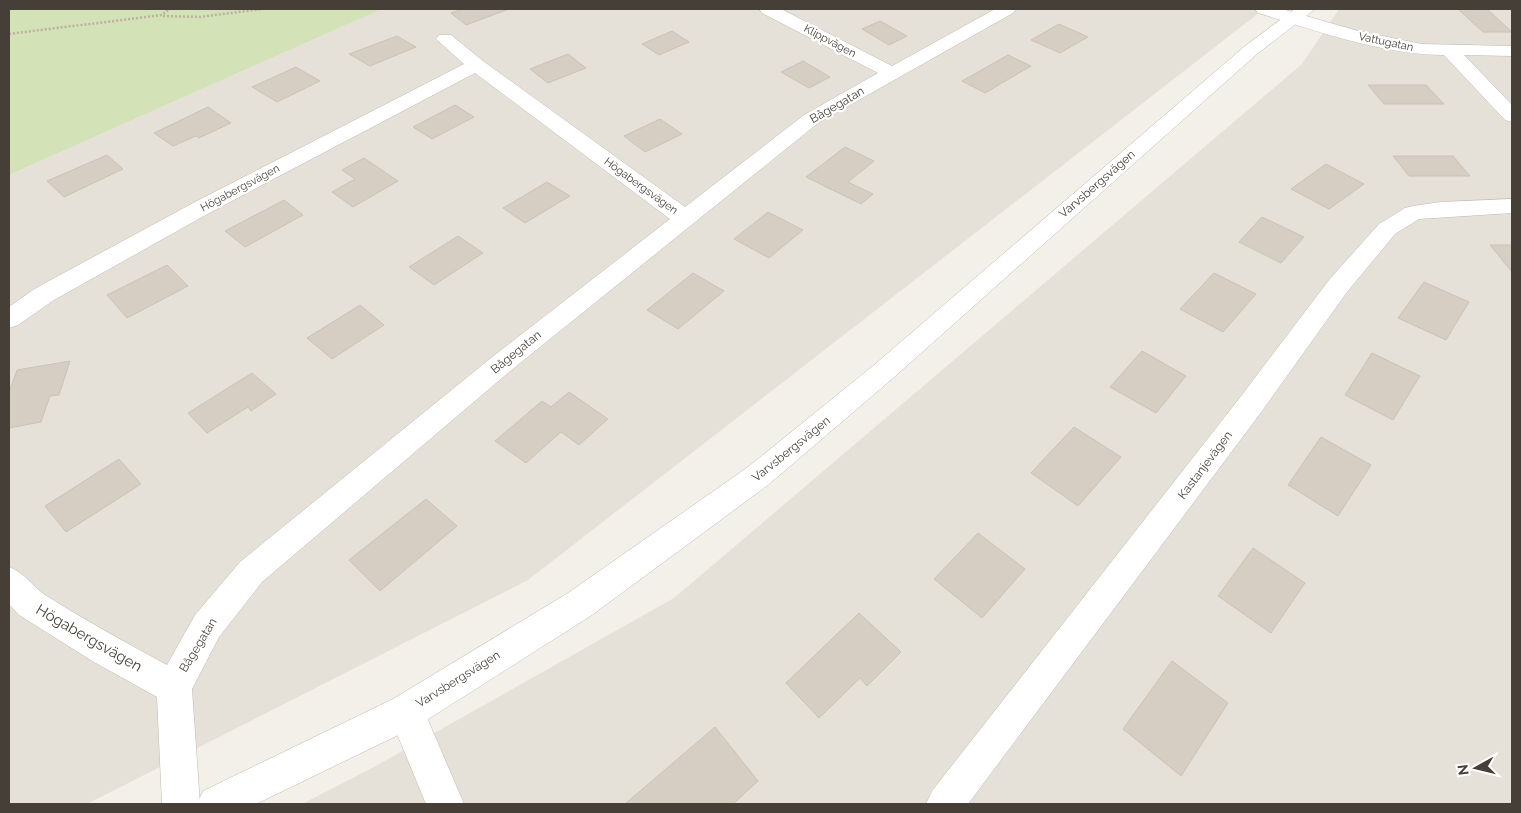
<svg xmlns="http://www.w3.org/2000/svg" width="1521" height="813" font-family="Raleway,sans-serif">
<rect width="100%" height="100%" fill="#f3efe9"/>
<g fill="#e6e1d8">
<polygon points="382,9 1264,9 528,580 91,802 86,804 9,804 9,175"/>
<polygon points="1339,9 1512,9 1512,804 302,804 374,767 674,598 1302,64"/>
</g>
<polygon fill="#d3e2b7" points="9,9 382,9 9,175"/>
<g fill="#d6cdc3" stroke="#cdc1b4">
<polygon points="463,9 509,9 466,25 451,13"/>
<polygon points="1458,9 1487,9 1512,32 1483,32"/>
<polygon points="880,21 907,36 889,45 862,29"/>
<polygon points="1059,24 1088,37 1060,53 1031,40"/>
<polygon points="672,31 689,42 659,55 642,44"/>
<polygon points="397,36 416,47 370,66 349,54"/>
<polygon points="568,54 586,68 548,83 530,69"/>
<polygon points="1008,55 1031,66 985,93 962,81"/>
<polygon points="803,61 830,77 809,88 781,72"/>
<polygon points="296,67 320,81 277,102 252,87"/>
<polygon points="1368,85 1426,85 1444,104 1384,104"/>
<polygon points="455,105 474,117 432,139 413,127"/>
<polygon points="208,107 231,123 199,138 196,136 173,146 154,133"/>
<polygon points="660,119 682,134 645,152 624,136"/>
<polygon points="845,147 874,161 848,182 873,194 861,204 806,177"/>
<polygon points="107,155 123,169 64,197 47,181"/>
<polygon points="1393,156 1453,156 1470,176 1409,176"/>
<polygon points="364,158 398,181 353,207 332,192 355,179 342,170"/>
<polygon points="1326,164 1364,184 1329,209 1291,189"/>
<polygon points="547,182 570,196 525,223 503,208"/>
<polygon points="284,200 303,215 245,247 225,231"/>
<polygon points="768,212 803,230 769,258 734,239"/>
<polygon points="1262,217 1304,237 1281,263 1239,242"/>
<polygon points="458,236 483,253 434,285 409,267"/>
<polygon points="1490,245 1512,245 1512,272"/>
<polygon points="167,265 188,286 127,318 107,295"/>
<polygon points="693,273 724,291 678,329 647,310"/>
<polygon points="1214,273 1256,294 1223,332 1180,309"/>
<polygon points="1424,282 1469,302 1446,340 1398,318"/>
<polygon points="360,305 384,325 332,359 307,338"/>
<polygon points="1142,351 1186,376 1156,413 1110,387"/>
<polygon points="1372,353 1420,376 1393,420 1345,395"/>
<polygon points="70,361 59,395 50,396 41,422 9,428 9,392 17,370"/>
<polygon points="252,373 276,394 251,411 248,407 207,433 188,413"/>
<polygon points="569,392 608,419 579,445 561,432 526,463 495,441 542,401 551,407"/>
<polygon points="1074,427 1121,457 1078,506 1031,473"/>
<polygon points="1321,437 1371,465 1338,516 1288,485"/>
<polygon points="119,459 141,484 66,532 45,506"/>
<polygon points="426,499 457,526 380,591 349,560"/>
<polygon points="978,533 1025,569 982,618 934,579"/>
<polygon points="1253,548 1305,583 1271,633 1218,596"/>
<polygon points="859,613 901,652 867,686 860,678 819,718 786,683"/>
<polygon points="1172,661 1228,703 1181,776 1123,729"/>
<polygon points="715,727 758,781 733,804 625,804"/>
</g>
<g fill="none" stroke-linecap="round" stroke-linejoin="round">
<g stroke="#c0b9b0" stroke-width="1">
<g id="minor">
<path d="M 759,9 L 781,9 L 892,66 L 995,9 L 1016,9 L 1013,13 L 818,123 L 509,372 L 262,582 L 219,637 L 192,689 L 200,804 L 162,804 L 157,697 L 94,662 L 19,615 L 9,604 L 9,567 C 25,573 32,586 45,595 C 85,620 126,643 167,665 L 195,615 L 240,562 L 491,358 L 670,219 L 475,73 L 211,212 L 54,300 L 18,325 L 9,328 L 9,307 L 36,288 L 195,202 L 464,64 L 436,39 L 439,35 L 451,35 L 483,61 L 685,207 L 804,115 L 878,73 L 762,13 Z"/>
<path d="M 1255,9 L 1282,9 L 1358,31 L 1422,44 L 1512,46 L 1512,56 L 1464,55 L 1512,105 L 1512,122 L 1505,120 L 1444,55 C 1380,54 1318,31 1258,13 Z"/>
<polygon points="1512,199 1512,213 1419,219 1395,234 1347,292 1262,411 968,804 926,804 932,791 1242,395 1329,280 1379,224 1405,208 1413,206 1441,202"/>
<polygon points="406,694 419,699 464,804 426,804 388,712 393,699"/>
</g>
</g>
<g stroke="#c0b9b0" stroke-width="1">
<polygon id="tertiary" points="1295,9 1315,9 1257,54 892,379 768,485 592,615 419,725 256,804 197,804 203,791 393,699 568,593 748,467 874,365 1245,46"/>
</g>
<g stroke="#beb0a0" stroke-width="2.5" stroke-dasharray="2 2" stroke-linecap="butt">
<polyline points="163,16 200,17 262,9"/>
<polyline points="9,34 162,15 169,9"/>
</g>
<use href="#minor" fill="#fff" fill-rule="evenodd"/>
<use href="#tertiary" fill="#fff" fill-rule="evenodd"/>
</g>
<g text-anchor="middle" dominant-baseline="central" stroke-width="4.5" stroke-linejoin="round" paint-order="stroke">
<g font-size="11" fill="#463f38" stroke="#fff">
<text transform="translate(830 41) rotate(28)">Klippvägen</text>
<text transform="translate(1386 42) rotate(12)">Vattugatan</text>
<text transform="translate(641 186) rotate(36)">Högabergsvägen</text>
<text transform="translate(240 188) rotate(-28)">Högabergsvägen</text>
</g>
<g font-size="12" fill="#463f38" stroke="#fff">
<text transform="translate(837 105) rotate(-30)">Bågegatan</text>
<text transform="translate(1097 184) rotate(-41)">Varvsbergsvägen</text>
<text transform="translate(516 352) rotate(-39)">Bågegatan</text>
<text transform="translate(791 449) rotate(-39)">Varvsbergsvägen</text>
<text transform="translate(1205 465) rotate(-53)">Kastanjevägen</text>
<text transform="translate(198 645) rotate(-59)">Bågegatan</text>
<text transform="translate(458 679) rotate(-32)">Varvsbergsvägen</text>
</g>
<g font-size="15" fill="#463f38" stroke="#fff">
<text transform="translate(89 638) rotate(30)">Högabergsvägen</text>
</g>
</g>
<rect width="1521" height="813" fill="none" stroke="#463f38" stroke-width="20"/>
<g transform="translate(1476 768) rotate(262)" stroke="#ffffff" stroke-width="4" paint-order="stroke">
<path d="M0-4L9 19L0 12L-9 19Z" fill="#463f38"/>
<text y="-8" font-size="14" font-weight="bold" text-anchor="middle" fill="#463f38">N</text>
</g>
</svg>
